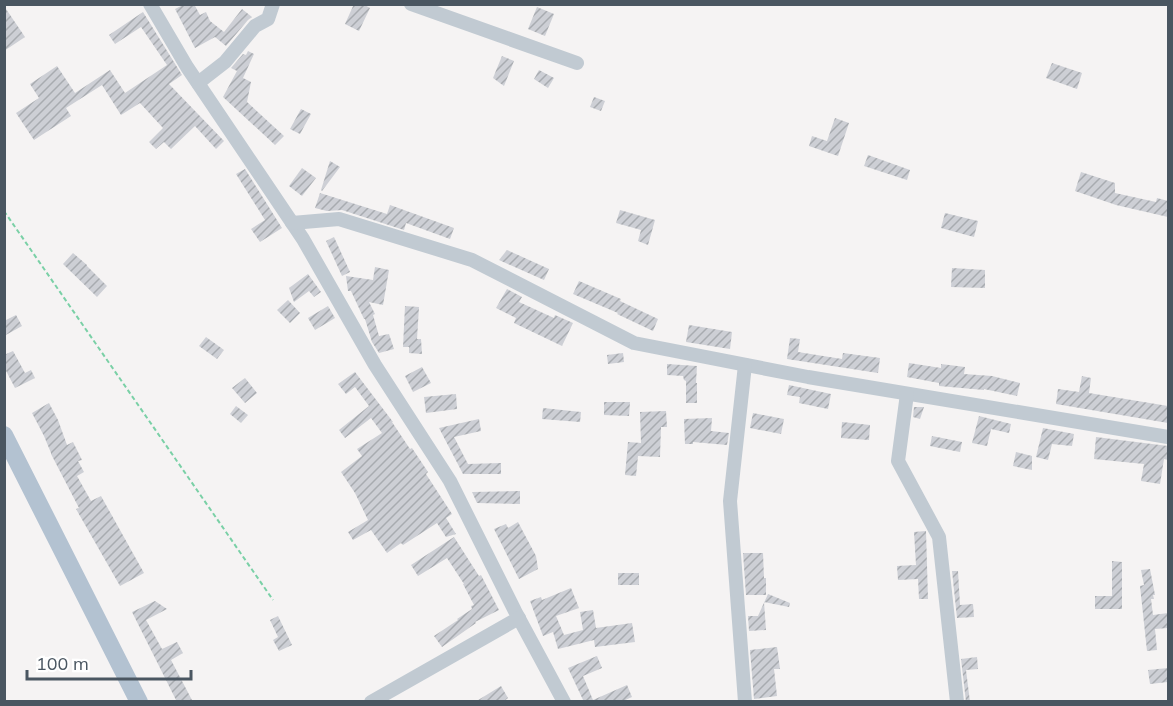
<svg xmlns="http://www.w3.org/2000/svg" width="1173" height="706" font-family="Mulish,sans-serif">
<defs>
<pattern id="building-hatch" width="6" height="6" patternUnits="userSpaceOnUse" patternTransform="scale(1.5)"><rect width="6" height="6" fill="#cdcfd5"/><path d="M-1 1l2-2M0 6l6-6M5 7l2-2" fill="none" stroke="#a8abb0"/></pattern>
</defs>
<rect width="100%" height="100%" fill="#f5f3f3"/>
<g fill="url(#building-hatch)">
<polygon points="185,4 194,4 200,15 206,12 210,21 224,32 242,9 252,17 248,20 226,46 215,37 195,48 175,9"/>
<polygon points="354,4 363,4 370,8 359,31 345,24"/>
<polygon points="4,6 25,37 4,51"/>
<polygon points="537,7 554,14 545,36 528,29"/>
<polygon points="143,12 182,75 169,84 224,141 216,149 195,126 171,149 164,142 156,149 149,142 163,128 140,103 121,115 102,85 66,108 71,116 34,140 16,113 39,98 30,84 57,66 75,93 110,70 125,93 167,65 141,27 115,44 109,35"/>
<polygon points="248,51 254,54 243,78 251,82 247,102 284,136 275,145 223,97 237,71 231,68 243,54 246,55"/>
<polygon points="502,56 514,61 504,86 493,78"/>
<polygon points="1052,63 1082,73 1077,89 1046,78"/>
<polygon points="539,70 554,78 548,88 534,79"/>
<polygon points="594,97 605,101 601,111 590,107"/>
<polygon points="301,109 311,114 300,134 290,129"/>
<polygon points="835,118 849,123 838,156 809,146 812,136 827,141"/>
<polygon points="868,155 910,170 907,180 864,166"/>
<polygon points="330,161 340,167 322,191 321,190"/>
<polygon points="302,168 316,178 302,196 289,186"/>
<polygon points="245,169 282,228 260,242 251,229 265,220 236,174"/>
<polygon points="1081,172 1115,183 1115,193 1156,202 1157,198 1168,201 1168,217 1116,205 1075,191"/>
<polygon points="320,193 387,214 390,205 454,228 450,239 406,223 404,230 342,210 327,211 315,208"/>
<polygon points="620,210 655,220 648,245 638,241 641,230 616,223"/>
<polygon points="945,213 978,221 974,237 941,228"/>
<polygon points="334,237 350,272 342,276 326,241"/>
<polygon points="507,250 549,269 544,280 499,260"/>
<polygon points="73,253 87,265 87,266 107,286 97,297 63,264"/>
<polygon points="375,267 389,270 383,305 369,302 375,314 373,315 379,336 389,334 394,349 379,353 372,342 365,319 364,319 351,291 348,291 346,276 373,280"/>
<polygon points="952,268 985,270 985,288 951,287"/>
<polygon points="308,274 321,292 314,297 309,291 294,302 289,288"/>
<polygon points="579,281 621,299 620,301 658,319 653,331 617,314 618,313 573,294"/>
<polygon points="507,289 522,297 519,302 554,318 555,315 573,323 562,346 514,323 516,318 496,308"/>
<polygon points="288,300 300,313 290,323 277,310"/>
<polygon points="328,306 335,318 315,330 308,318"/>
<polygon points="405,306 419,307 417,339 421,339 422,354 409,353 409,347 403,347"/>
<polygon points="16,315 22,326 4,336 4,321"/>
<polygon points="689,325 732,332 730,349 686,342"/>
<polygon points="206,337 224,350 217,359 199,346"/>
<polygon points="790,338 800,339 798,352 842,359 843,353 880,358 878,373 787,359"/>
<polygon points="13,351 25,373 31,370 35,378 15,388 4,367 4,355"/>
<polygon points="623,353 624,362 608,364 607,355"/>
<polygon points="909,363 941,368 941,364 965,367 964,374 992,376 1020,383 1017,396 984,389 984,390 939,386 939,383 907,377"/>
<polygon points="667,364 697,366 696,383 697,383 697,403 686,403 686,381 684,380 683,376 667,375"/>
<polygon points="422,367 431,383 413,392 405,376"/>
<polygon points="355,372 393,422 392,422 410,449 412,448 428,472 426,474 452,514 446,518 456,534 446,537 437,523 403,545 401,543 387,553 371,530 353,540 348,532 368,520 355,493 341,472 362,456 357,449 382,433 371,418 345,438 339,430 369,406 355,387 346,394 338,384"/>
<polygon points="1082,376 1091,378 1089,393 1168,406 1168,423 1056,404 1058,389 1079,392"/>
<polygon points="245,378 257,393 245,403 232,388"/>
<polygon points="789,385 831,394 828,409 799,403 800,397 787,395"/>
<polygon points="456,394 457,409 426,413 424,397"/>
<polygon points="604,402 630,402 629,416 604,415"/>
<polygon points="49,403 58,420 67,445 73,442 82,460 78,461 84,472 77,476 91,501 101,496 144,573 120,586 76,509 79,508 51,454 51,453 44,436 32,413"/>
<polygon points="236,406 248,415 241,423 230,414"/>
<polygon points="914,407 924,407 920,419 913,417"/>
<polygon points="543,408 581,412 580,422 542,419"/>
<polygon points="666,411 667,427 661,427 660,457 638,456 636,476 625,475 628,442 641,443 640,412"/>
<polygon points="753,413 784,419 781,434 750,428"/>
<polygon points="979,416 1011,424 1009,433 991,429 987,446 972,443"/>
<polygon points="712,418 711,431 729,433 727,445 693,442 693,444 685,444 684,419"/>
<polygon points="479,419 481,431 454,437 468,464 501,463 501,474 463,474 439,428"/>
<polygon points="842,422 870,425 869,440 841,438"/>
<polygon points="1043,428 1074,434 1072,446 1052,444 1048,460 1036,457"/>
<polygon points="932,436 962,442 960,452 930,446"/>
<polygon points="1096,437 1168,446 1168,460 1164,459 1160,484 1141,481 1144,464 1094,459"/>
<polygon points="1016,452 1032,456 1032,470 1013,466"/>
<polygon points="520,491 520,504 477,503 472,492"/>
<polygon points="518,522 536,556 538,569 519,579 494,529 506,524 508,528"/>
<polygon points="926,531 928,599 919,599 918,579 898,580 897,566 916,565 914,532"/>
<polygon points="454,537 479,576 481,575 499,610 475,622 476,623 442,647 434,636 458,620 457,619 472,609 471,606 474,605 463,584 464,584 447,558 418,576 411,565"/>
<polygon points="743,553 763,553 764,578 766,578 766,595 746,595"/>
<polygon points="1112,561 1122,562 1122,609 1095,609 1095,596 1112,596"/>
<polygon points="1150,569 1155,595 1153,595 1154,599 1151,599 1153,615 1168,613 1168,628 1155,629 1157,650 1147,651 1140,586 1144,585 1141,570"/>
<polygon points="952,571 958,571 960,605 973,604 974,617 957,618"/>
<rect x="618" y="573" width="21" height="12"/>
<polygon points="571,588 579,608 556,616 564,635 583,630 580,612 593,610 596,628 632,623 635,642 595,647 594,640 558,649 553,632 543,636 530,601 541,597 542,600"/>
<polygon points="768,594 790,603 789,607 764,602 766,630 749,631 748,616 758,616"/>
<polygon points="155,601 167,609 146,620 162,649 177,642 183,653 171,660 193,702 177,702 132,612"/>
<polygon points="278,616 292,645 279,651 273,640 278,637 270,620"/>
<polygon points="777,647 780,669 774,669 777,696 754,699 750,650"/>
<polygon points="597,656 602,668 583,676 593,700 627,685 632,697 621,702 584,702 568,668"/>
<polygon points="977,657 978,669 966,670 970,702 966,702 961,659"/>
<polygon points="1168,668 1168,682 1150,684 1148,670"/>
<polygon points="501,686 508,698 503,702 475,702"/>
</g>
<g fill="none" stroke-linecap="round" stroke-linejoin="round">
<polyline stroke="#7ad0a6" stroke-width="2" stroke-dasharray="4.5 3" stroke-linecap="butt" points="4,211 273,600"/>
<g stroke="#c1cad2" stroke-width="14">
<polyline points="150,4 187,67 303,239 375,365 450,481 515,611 564,702"/>
<polyline points="411,4 577,63"/>
<polyline points="198,83 225,62 255,26 268,19 273,4"/>
<polyline points="292,223 339,219 472,260 634,343 808,377 1168,437"/>
<polyline points="745,365 730,501 745,702"/>
<polyline points="907,394 898,461 939,537 957,702"/>
<polyline points="371,702 519,618"/>
</g>
<polyline stroke="#b3c2d1" stroke-width="18" points="4,435 139,702"/>
</g>
<rect width="1173" height="706" fill="none" stroke="#4a5661" stroke-width="12"/>
<path d="M27 670v9h164v-9" fill="none" stroke="#4a5661" stroke-width="3"/>
<text x="36" y="670" font-size="18" fill="#4a5661" stroke="#ffffff" stroke-width="4.5" paint-order="stroke">100 m</text>
</svg>
